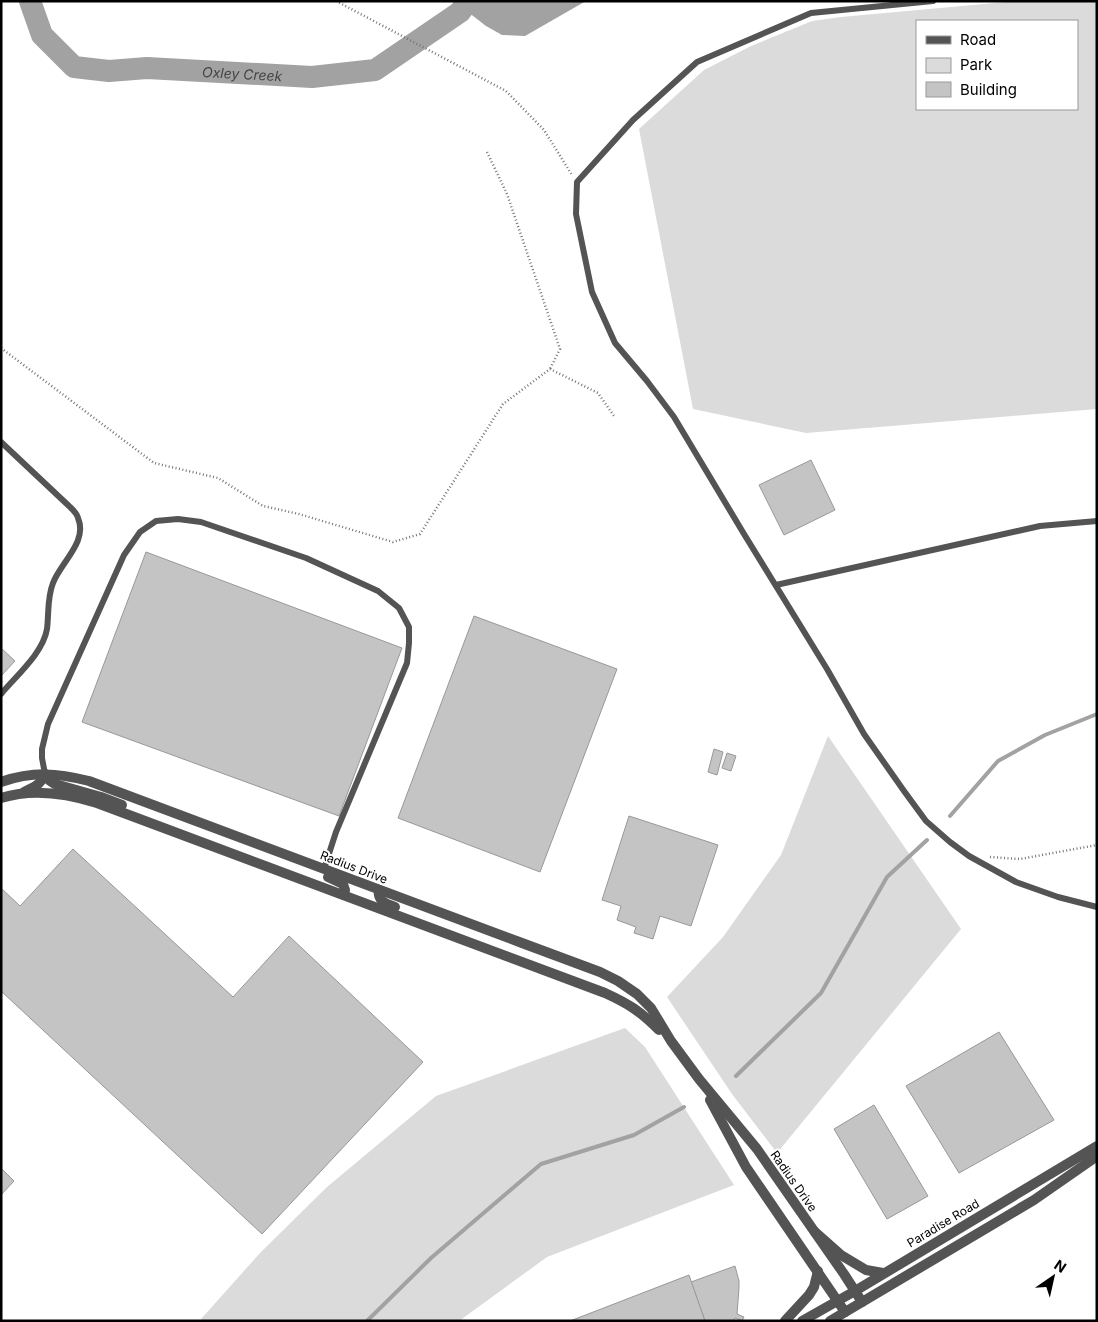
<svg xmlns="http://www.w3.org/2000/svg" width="1098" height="1322" font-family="Inter,sans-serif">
<rect width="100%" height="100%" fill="#fff"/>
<g fill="#dbdbdb" fill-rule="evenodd">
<path d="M 1017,1 L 1097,1 L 1097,409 L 806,433 L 693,409 L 639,129 L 704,70 L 751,46 L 812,21 L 841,17 ZM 917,21 L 1077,21 L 1077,109 L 917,109 Z"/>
<polygon points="828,736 961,929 777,1153 732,1094 667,997 723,937 781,855"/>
<polygon points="625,1028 645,1047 734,1185 547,1257 459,1321 203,1321 201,1319 260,1253 327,1187 436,1096"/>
</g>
<polygon fill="#a2a2a2" points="462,1 586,1 525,36 502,35 486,26 468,12 460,12"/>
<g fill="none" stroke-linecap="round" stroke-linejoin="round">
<g stroke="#a2a2a2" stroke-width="4">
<polyline points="950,816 998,761 1045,735 1097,714"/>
<polyline points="736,1076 821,993 887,877 927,840"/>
<polyline points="367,1321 431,1258 541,1164 634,1135 684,1107"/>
</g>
<path stroke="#a2a2a2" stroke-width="22" id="s1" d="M 30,1 L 42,35 L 74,67 L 109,71 L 147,68 L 312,77 L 375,70 L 460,12 L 468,1"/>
</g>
<g fill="#c4c4c4" stroke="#989898">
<polygon points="811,460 835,510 784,535 759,485"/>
<polygon points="146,552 402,648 339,816 82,722"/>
<polygon points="474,616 617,669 540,872 398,818"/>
<polygon points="1,648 15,661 1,676"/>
<polygon points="714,749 723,752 717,775 708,772"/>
<polygon points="727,753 736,756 731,771 722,768"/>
<polygon points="629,816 718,845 691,926 660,916 653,939 634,933 636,927 617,920 621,906 602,900"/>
<polygon points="73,849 233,997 289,936 423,1062 262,1234 1,991 1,888 20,906"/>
<polygon points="999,1032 1054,1120 959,1173 906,1086"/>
<polygon points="874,1105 928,1196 887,1219 834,1129"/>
<polygon points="1,1168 14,1181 1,1195"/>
<polygon points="735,1266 739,1281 739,1288 737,1314 744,1317 742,1321 735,1318 734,1321 705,1321 691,1282"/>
<polygon points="689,1275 705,1321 570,1321"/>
</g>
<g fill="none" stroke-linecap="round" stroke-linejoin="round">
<g stroke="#767676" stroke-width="2.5" stroke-dasharray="1 2.5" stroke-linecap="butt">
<polyline points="336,1 506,91 544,130 572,175"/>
<polyline points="487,152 507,194 560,349 550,369"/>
<polyline points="1,348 154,463 218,478 263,506 299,514 393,542 420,534 503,404 550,369 598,393 614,416"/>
<polyline points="990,857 1020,859 1097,845"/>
</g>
<g stroke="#545454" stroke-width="6">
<polyline points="933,1 811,13 697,62 633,120 577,182 576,214 592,292 615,343 647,381 674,417 744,534 827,669 864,734 904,791 926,821 950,842 969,856 1016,882 1058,897 1097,907"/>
<path d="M 1,442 L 69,506 C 72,509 77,513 78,518 C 88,542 61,562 53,583 C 47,598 49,613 47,629 C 43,653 17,675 1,694"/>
<polyline points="776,585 1040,526 1097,521"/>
<polyline points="45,774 42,758 42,749 48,724 124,555 140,532 156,521 178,519 201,522 306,558 378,591 399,608 409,627 409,643 407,663 336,832 324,869"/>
</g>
<g stroke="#545454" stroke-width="10">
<polyline points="45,774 49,780 55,784 101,797 122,805"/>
<path d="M 1,782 C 33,771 57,773 89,781 L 522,943 L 600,972 L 618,981 L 637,994 L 651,1008 L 671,1041 L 699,1079 L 757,1149 L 844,1274 L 862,1302"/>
<path d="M 24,792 C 35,787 40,785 45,774"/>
<path d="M 1,798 C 33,788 66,793 97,803 L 605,993 C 629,1004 640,1011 659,1030"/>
<polyline points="328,877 343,884 345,890 344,895"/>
<path d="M 379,890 C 377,901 386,904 395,907"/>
<polyline points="710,1100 746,1167 845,1312"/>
</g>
<g stroke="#545454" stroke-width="10">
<polyline points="815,1232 841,1255 866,1270 883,1273"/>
<polyline points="785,1321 809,1295 814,1287 818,1271"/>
<polyline points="802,1321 855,1291 1097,1146"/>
<polyline points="830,1321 1034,1200 1097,1156"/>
</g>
</g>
<g text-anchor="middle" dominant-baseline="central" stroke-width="4" stroke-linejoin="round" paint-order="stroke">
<g font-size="12" fill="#000" stroke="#fff">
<text transform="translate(354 867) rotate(21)">Radius Drive</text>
<text transform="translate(794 1181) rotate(55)">Radius Drive</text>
<text transform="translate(943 1223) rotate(-31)">Paradise Road</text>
</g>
<g font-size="14" font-style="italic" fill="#434343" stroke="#fff">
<text stroke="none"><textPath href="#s1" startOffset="250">Oxley Creek</textPath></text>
</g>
</g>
<rect width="1098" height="1322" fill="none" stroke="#000000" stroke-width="5"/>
<rect x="916" y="20" width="162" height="90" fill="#ffffff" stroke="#999999"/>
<rect x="926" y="36" width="25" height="8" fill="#545454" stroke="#999999"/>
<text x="960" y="45" font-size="15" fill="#000000">Road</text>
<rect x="926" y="58" width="25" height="15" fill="#dbdbdb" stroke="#999999"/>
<text x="960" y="70" font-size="15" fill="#000000">Park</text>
<rect x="926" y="82" width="25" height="15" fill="#c4c4c4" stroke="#999999"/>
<text x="960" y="95" font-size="15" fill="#000000">Building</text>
<g transform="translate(1053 1277) rotate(34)" stroke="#ffffff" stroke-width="4" paint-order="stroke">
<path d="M0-4L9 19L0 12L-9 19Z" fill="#000000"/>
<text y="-8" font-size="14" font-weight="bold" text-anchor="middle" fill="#000000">N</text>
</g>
</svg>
